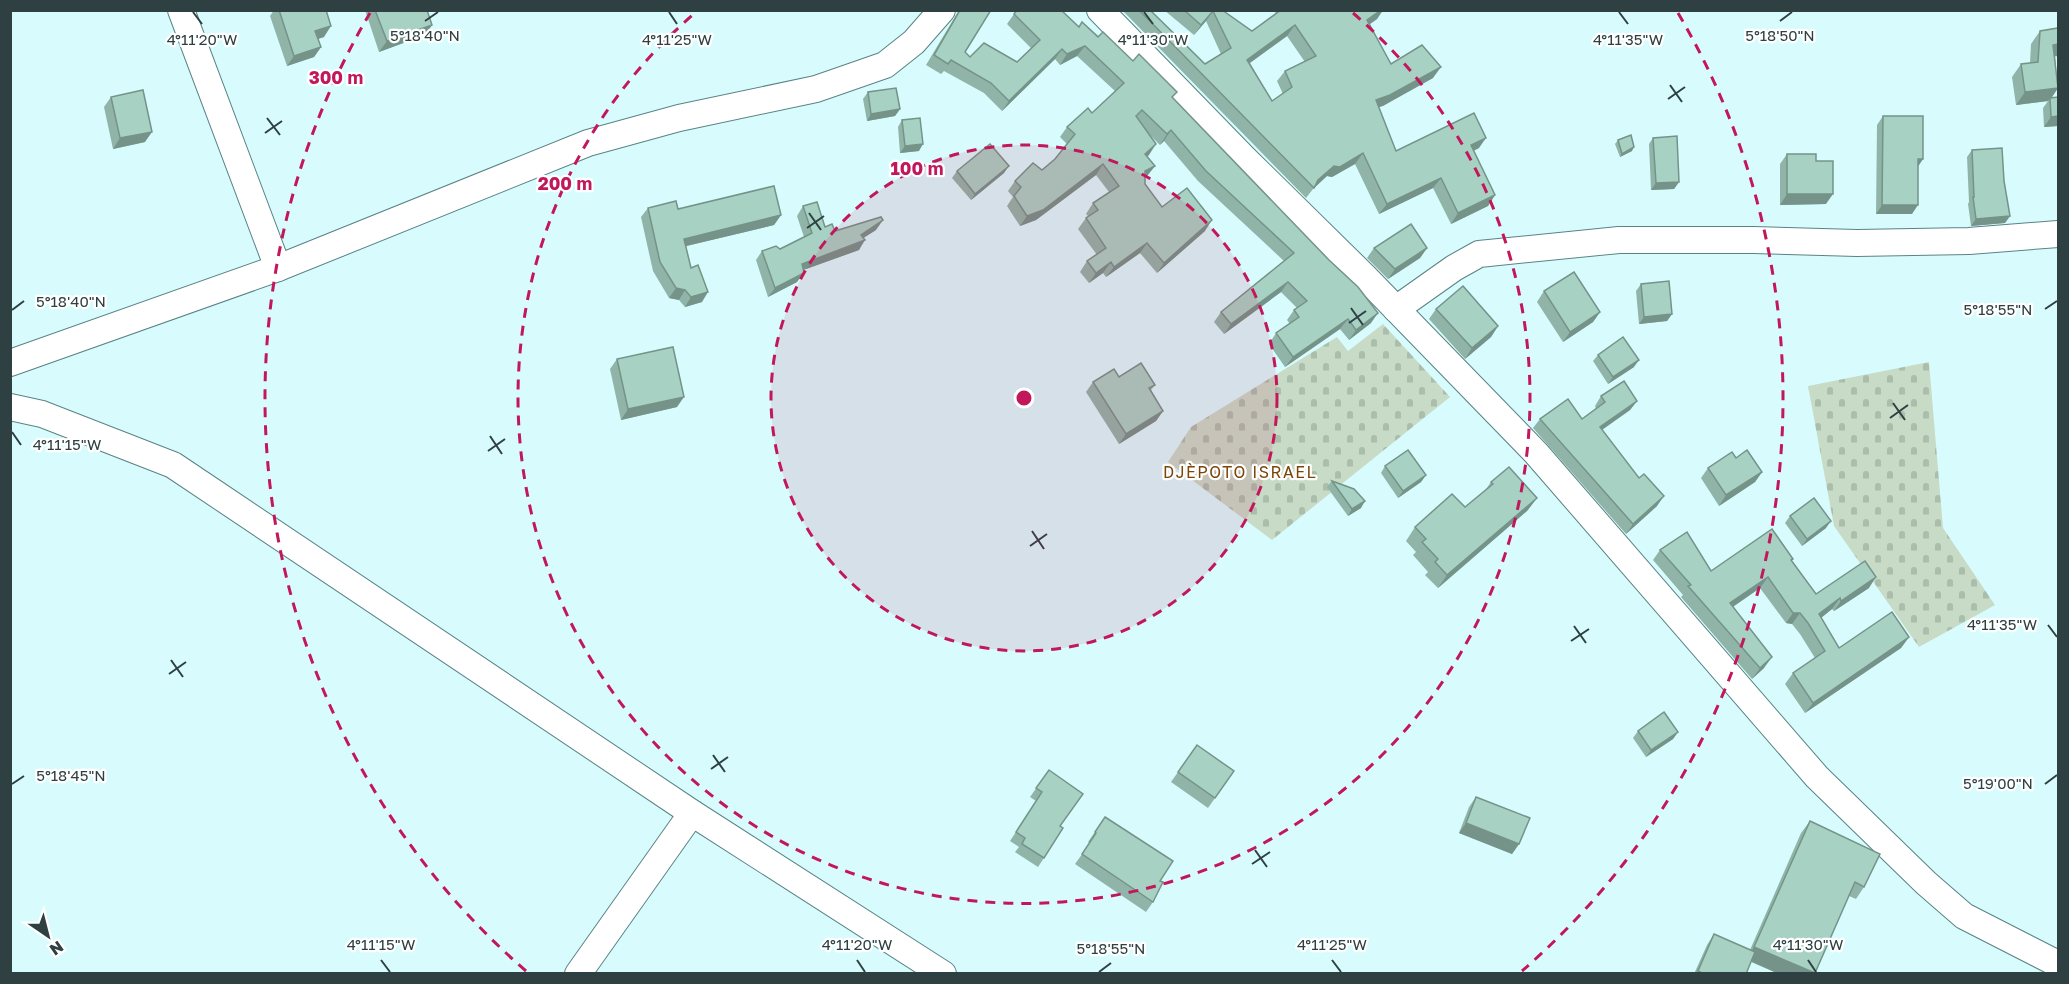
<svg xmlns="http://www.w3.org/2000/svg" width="2069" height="984" font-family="'Golos Text',sans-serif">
<defs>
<pattern id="cemetery-stones" width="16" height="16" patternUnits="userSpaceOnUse" patternTransform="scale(1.5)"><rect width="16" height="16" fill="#c7dbc6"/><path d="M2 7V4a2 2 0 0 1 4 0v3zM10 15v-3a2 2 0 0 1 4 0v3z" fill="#abbdab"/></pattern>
</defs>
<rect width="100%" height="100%" fill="#d8fcfd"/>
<g fill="url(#cemetery-stones)">
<polygon points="1383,324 1450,397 1272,540 1168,462 1191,427 1337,337 1348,351"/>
<polygon points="1929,362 1943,528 1995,605 1919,647 1834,526 1808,386"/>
</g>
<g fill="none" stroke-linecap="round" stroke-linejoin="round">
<g stroke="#598385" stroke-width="28">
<g id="minor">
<polyline points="181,10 278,268"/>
<polyline points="1100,10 1244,158 1365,277 1536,453 1817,777 1926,883 1964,916 2058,964"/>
<polyline points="1396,309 1454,268 1479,254 1619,240 1753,240 1857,243 1969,241 2058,234"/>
<polyline points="10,363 278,268 588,143 679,118 816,89 885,65 914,42 942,10"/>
<polyline points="10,407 42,414 173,465 692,813 943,974"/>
<polyline points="578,974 692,813"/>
</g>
</g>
<use href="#minor" stroke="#fff" stroke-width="26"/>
</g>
<g fill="#90b5a8" fill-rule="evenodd">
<polygon points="274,10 326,10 324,37 318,39 321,47 314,57 287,66 270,16"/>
<polygon points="365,10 427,10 432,25 425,35 379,52"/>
<polygon points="959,10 991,10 965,52 970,57 1017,62 1031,48 1007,24 1014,14 1079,27 1082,22 1172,98 1371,323 1349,340 1340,329 1285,367 1269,344 1276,333 1290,324 1287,320 1294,310 1297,308 1281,292 1224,334 1214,322 1221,312 1284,261 1198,181 1164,141 1160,145 1147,132 1149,155 1147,156 1155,166 1147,176 1145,177 1145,184 1162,207 1205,231 1157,273 1140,253 1106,277 1103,273 1089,283 1080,272 1087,261 1097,255 1078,229 1086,218 1088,216 1086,214 1093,203 1109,192 1096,175 1036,220 1020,226 1007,206 1013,197 1008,191 1015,181 1042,170 1055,159 1067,144 1060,137 1067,127 1092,113 1115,91 1077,56 1060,65 1055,59 1002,111 984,93 944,71 941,74 926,65"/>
<path d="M 1122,10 L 1150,10 L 1205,64 L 1221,54 L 1206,21 L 1194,35 L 1164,10 L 1223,10 L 1222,12 L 1252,31 L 1276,14 L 1274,10 L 1383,10 L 1377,19 L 1370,24 L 1391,64 L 1433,78 L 1379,107 L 1396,151 L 1479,148 L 1473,151 L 1495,195 L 1488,206 L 1451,224 L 1433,188 L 1379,214 L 1355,164 L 1332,177 L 1327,176 L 1313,189 L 1306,198 ZM 1287,36 L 1305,62 L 1285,71 L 1277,81 L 1283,94 L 1272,101 L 1250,63 Z"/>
<polygon points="2058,28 2058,56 2055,56 2058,88 2052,97 2058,126 2044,127 2043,108 2048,101 2016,105 2012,77 2021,64 2030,63 2031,44 2040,31"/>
<polygon points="868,92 900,109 895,116 867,121 863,99"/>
<polygon points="111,97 145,142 113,149 104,107"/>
<polygon points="1883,116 1923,159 1918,166 1912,214 1876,214 1877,125"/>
<polygon points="902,120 919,151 900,153 898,127"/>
<polygon points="1653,138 1679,182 1674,189 1651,190 1649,144"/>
<polygon points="1618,140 1632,151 1620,157 1615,144"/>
<polygon points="1972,150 2004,181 2010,216 2005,223 1971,226 1968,204 1969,202 1967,157"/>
<polygon points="1787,154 1816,161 1826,204 1780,205 1780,164"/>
<polygon points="957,171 1004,173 971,200 952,178"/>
<polygon points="803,206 825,227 835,231 876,230 863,238 859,250 803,270 797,282 768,297 756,260 762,251 780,249 804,237 797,216"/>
<polygon points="648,208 678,209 781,215 774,225 686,246 691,268 702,302 685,307 679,300 669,298 653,271 641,217"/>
<polygon points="1374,248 1427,248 1420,258 1388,279 1367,258"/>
<polygon points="1641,284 1672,314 1667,321 1639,324 1636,291"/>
<polygon points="1544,291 1600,312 1593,322 1563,342 1537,302"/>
<polygon points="1436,309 1498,326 1491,337 1465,359 1429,319"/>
<polygon points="1598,355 1634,367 1608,384 1593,361"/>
<polygon points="617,359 677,407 621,420 610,369"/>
<polygon points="1119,377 1155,385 1151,390 1163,411 1156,421 1119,444 1086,392 1093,382"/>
<polygon points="1601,396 1637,401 1630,410 1602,430 1657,506 1626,534 1533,428 1540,419 1582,419 1596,409 1595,406"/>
<polygon points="1736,458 1762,472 1755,482 1719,506 1701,478 1708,468"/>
<polygon points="1385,466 1426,475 1421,482 1398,498 1381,473"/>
<polygon points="1332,481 1361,508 1348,516 1327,487"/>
<polygon points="1491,482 1537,498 1527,511 1438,588 1425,575 1428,572 1413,555 1416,552 1406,541 1415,527 1465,507 1484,492"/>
<polygon points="1790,516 1826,528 1802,546 1785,523"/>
<polygon points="1660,550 1711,571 1792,561 1816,594 1869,588 1834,611 1832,609 1821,618 1839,648 1909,637 1901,648 1805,713 1785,684 1793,673 1815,658 1800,634 1792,624 1786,623 1760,588 1733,607 1764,668 1752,679 1681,597 1683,595 1653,560"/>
<polygon points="1638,731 1678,732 1673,739 1646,757 1633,738"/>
<polygon points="1197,745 1234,771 1208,808 1171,782"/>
<polygon points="1049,770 1060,826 1044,858 1038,867 1015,852 1019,847 1010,841 1036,801 1030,797"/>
<polygon points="1476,797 1519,844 1512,854 1459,833 1469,807"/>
<polygon points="1105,817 1160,881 1153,902 1146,912 1075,864 1090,843 1088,842"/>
<polygon points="1810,821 1864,887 1856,899 1849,896 1779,974 1751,962 1746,974 1694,974 1707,945 1714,934 1750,950 1801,833"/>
</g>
<g fill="#759388">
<polygon points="1381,10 1383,10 1377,19 1360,31 1367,20"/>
<polygon points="1436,10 1481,10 1435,12"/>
<polygon points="1483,10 1539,10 1481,12"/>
<polygon points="1213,11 1206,21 1194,35 1201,25"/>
<polygon points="432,25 425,35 379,52 387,41"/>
<polygon points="1295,25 1287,36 1240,70 1247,60"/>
<polygon points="331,26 324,37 308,42 315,31"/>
<polygon points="2058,44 2058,56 2044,58 2053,45"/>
<polygon points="1085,46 1077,56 1060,65 1067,54"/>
<polygon points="321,47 314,57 287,66 294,56"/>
<polygon points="1062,49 1055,59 1002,111 1009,101"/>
<polygon points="1441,67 1433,78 1383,106 1369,110 1376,100"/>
<polygon points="2058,88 2050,100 2050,98 2048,101 2016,105 2025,92"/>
<polygon points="900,109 895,116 867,121 871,114"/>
<polygon points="2058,116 2058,126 2044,127 2051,117"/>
<polygon points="1171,130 1164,141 1160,145 1167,134"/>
<polygon points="152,132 145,142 113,149 120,138"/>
<polygon points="1486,138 1479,148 1463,156 1471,145"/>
<polygon points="923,144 919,151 900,153 905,146"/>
<polygon points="1156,144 1149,155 1138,164 1145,154"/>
<polygon points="1634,147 1632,151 1620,157 1622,154"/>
<polygon points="1363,153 1355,164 1332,177 1327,176 1313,189 1318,180 1334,166"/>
<polygon points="1918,159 1923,159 1917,168"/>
<polygon points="1103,164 1096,175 1036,220 1020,226 1027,216"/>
<polygon points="1009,166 1004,173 971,200 975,194"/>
<polygon points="1155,166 1147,176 1138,181 1145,171"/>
<polygon points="1441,178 1433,188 1379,214 1387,204"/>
<polygon points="1679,182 1674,189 1651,190 1656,183"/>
<polygon points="1787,194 1833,194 1826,204 1780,205"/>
<polygon points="1495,195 1488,206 1451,224 1458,213"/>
<polygon points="1882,205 1918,205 1912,214 1876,214"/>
<polygon points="781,215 774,225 678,248 684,239"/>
<polygon points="2010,216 2005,223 1971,226 1976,219"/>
<polygon points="883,220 876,230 854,244 861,235"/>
<polygon points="1212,220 1205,231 1157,273 1164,263"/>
<polygon points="865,240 859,250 795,273 802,264"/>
<polygon points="1147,243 1140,253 1106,277 1114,267"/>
<polygon points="1427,248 1420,258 1388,279 1395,269"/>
<polygon points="1111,262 1103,273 1089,283 1096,273"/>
<polygon points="804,273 797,282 768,297 775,288"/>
<polygon points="1288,282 1281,292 1224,334 1231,324"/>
<polygon points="676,288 685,290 679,300 669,298"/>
<polygon points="708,292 702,302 685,307 691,297"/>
<polygon points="1600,312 1593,322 1563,342 1570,332"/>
<polygon points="1378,313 1371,323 1349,340 1356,330"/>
<polygon points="1672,314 1667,321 1639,324 1644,317"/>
<polygon points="1348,319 1340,329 1285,367 1293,357"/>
<polygon points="1498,326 1491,337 1465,359 1472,348"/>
<polygon points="1639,360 1634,367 1608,384 1613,377"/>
<polygon points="684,397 677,407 621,420 628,409"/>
<polygon points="1637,401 1630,410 1593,436 1600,427"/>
<polygon points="1163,411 1156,421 1119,444 1126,434"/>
<polygon points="1762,472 1755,482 1719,506 1726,495"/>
<polygon points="1426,475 1421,482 1398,498 1403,491"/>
<polygon points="1664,496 1657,506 1626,534 1633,524"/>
<polygon points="1537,498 1527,511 1438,588 1447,575"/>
<polygon points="1365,501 1361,508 1348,516 1352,509"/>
<polygon points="1831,521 1826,528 1802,546 1807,539"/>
<polygon points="1768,577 1760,588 1722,614 1730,603"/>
<polygon points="1876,577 1869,588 1834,611 1841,601"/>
<polygon points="1840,598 1832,609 1812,625 1819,614"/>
<polygon points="1793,613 1800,613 1792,624 1786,623"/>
<polygon points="1909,637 1901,648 1805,713 1813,703"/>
<polygon points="1772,657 1764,668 1752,679 1760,668"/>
<polygon points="1678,732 1673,739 1646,757 1651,750"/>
<polygon points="1466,823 1519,844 1512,854 1459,833"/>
<polygon points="1754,947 1815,973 1779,974 1746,959"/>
</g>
<g fill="#a7d2c3" stroke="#759388" stroke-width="1.5" fill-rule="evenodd">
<polygon points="279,10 326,10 331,26 315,31 321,47 294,56"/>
<polygon points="375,10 427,10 432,25 387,41"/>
<polygon points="960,10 991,10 965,52 970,57 984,43 1017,62 1040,40 1014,14 1017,10 1061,10 1079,27 1082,22 1098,37 1103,32 1133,61 1139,54 1177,92 1172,97 1329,260 1358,287 1378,313 1356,330 1348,319 1293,357 1276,333 1299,317 1294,310 1307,301 1288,282 1231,324 1221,312 1294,253 1206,171 1171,130 1167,134 1142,110 1136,116 1156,144 1145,154 1155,166 1145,171 1145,184 1162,207 1187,188 1212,220 1164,263 1147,243 1114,267 1111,262 1096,273 1087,261 1106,248 1086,218 1098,210 1093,203 1119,186 1103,164 1043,210 1027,216 1014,196 1021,187 1015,181 1033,163 1042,170 1055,159 1075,134 1067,127 1088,108 1092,113 1124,83 1085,46 1067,54 1062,49 1009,101 991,83 951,60 948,64 934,55"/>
<path d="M 1139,10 L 1150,10 L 1205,64 L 1231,48 L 1213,11 L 1201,25 L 1184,10 L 1222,10 L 1252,31 L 1281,10 L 1381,10 L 1367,20 L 1391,64 L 1422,45 L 1441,67 L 1390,95 L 1376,100 L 1396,151 L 1474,113 L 1486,138 L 1471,145 L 1495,195 L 1458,213 L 1441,178 L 1387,204 L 1363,153 L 1340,167 L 1334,166 L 1318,180 L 1314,188 ZM 1295,25 L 1316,56 L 1285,71 L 1292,87 L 1272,101 L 1247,60 Z"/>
<polygon points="2058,28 2058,44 2053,45 2058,88 2025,92 2021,64 2038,62 2040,31"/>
<polygon points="896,88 900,109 871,114 868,92"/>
<polygon points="143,90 152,132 120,138 111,97"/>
<polygon points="2058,97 2058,116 2051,117 2050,98"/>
<polygon points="1883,116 1923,116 1923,159 1918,159 1918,205 1882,205"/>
<polygon points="920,118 923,144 905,146 902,120"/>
<polygon points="1631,135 1634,147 1622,154 1618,140"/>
<polygon points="1677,136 1679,182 1656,183 1653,138"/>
<polygon points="990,144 1009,166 975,194 957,171"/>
<polygon points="2002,148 2004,181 2010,216 1976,219 1973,197 1974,197 1972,150"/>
<polygon points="1787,154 1816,154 1816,161 1833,161 1833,194 1787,194"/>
<polygon points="774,186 781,215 684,239 691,268 698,265 708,292 691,297 685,290 676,288 660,262 648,208 676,201 678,209"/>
<polygon points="817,202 825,227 832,224 835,231 881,217 883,220 861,235 865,240 802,264 804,273 775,288 762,251 776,246 780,249 812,233 803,206"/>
<polygon points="1411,224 1427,248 1395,269 1374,248"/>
<polygon points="1574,272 1600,312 1570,332 1544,291"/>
<polygon points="1669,281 1672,314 1644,317 1641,284"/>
<polygon points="1463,286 1498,326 1472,348 1436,309"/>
<polygon points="1623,337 1639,360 1613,377 1598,355"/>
<polygon points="673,347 684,397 628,409 617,359"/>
<polygon points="1141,363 1155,385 1149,388 1163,411 1126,434 1093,382 1114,369 1119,377"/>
<polygon points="1624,381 1637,401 1600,427 1639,478 1644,474 1664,496 1633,524 1540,419 1568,399 1582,419 1605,402 1601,396"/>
<polygon points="1408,450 1426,475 1403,491 1385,466"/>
<polygon points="1747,450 1762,472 1726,495 1708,468 1732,452 1736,458"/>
<polygon points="1509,467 1537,498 1447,575 1435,562 1438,559 1422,542 1426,539 1415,527 1452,494 1465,507 1493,484 1491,482"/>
<polygon points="1332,481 1354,489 1365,501 1352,509"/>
<polygon points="1814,498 1831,521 1807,539 1790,516"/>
<polygon points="1772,529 1793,559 1791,560 1816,594 1865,561 1876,577 1841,601 1840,598 1819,614 1839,648 1892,612 1909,637 1813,703 1793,673 1825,651 1808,623 1800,613 1793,613 1768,577 1730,603 1772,657 1760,668 1688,586 1691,585 1660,550 1687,532 1711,571"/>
<polygon points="1664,712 1678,732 1651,750 1638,731"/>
<polygon points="1197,745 1234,771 1215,798 1178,772"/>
<polygon points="1049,770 1083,794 1060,826 1063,828 1044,858 1022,844 1025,838 1016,832 1042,792 1036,788"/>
<polygon points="1476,797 1530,818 1519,844 1466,823"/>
<polygon points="1105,817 1173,861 1160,881 1163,882 1153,902 1082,854 1096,833 1095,832"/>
<polygon points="1810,821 1880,854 1864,887 1855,882 1815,973 1754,947"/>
<polygon points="1714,934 1755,952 1746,974 1704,974 1698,971"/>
</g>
<path fill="none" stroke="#2e4041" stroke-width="2" d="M 193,12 L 202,24M 669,12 L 677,24M 1144,12 L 1153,24M 1619,12 L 1628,24M 425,21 L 438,12M 1780,21 L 1792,12M 1670,85 L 1682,102M 1668,99 L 1685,87M 267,118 L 280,135M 265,133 L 282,121M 809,213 L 821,230M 807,228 L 824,216M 1351,308 L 1363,325M 2045,309 L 2057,301M 12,310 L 24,301M 1349,323 L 1366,311M 1893,403 L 1905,420M 1890,418 L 1908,405M 12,432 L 21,445M 490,436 L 502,454M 488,451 L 505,439M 1032,531 L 1044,549M 1030,546 L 1047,534M 2048,625 L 2057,637M 1574,626 L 1586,643M 1571,641 L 1589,629M 171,660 L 183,677M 169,674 L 186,662M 713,755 L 725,772M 711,769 L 728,757M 12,784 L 24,776M 2045,784 L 2057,775M 1255,850 L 1267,867M 1252,864 L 1270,852M 381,960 L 390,972M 857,960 L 865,972M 1332,960 L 1341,972M 1808,960 L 1816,972M 1099,972 L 1111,963"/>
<circle cx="1024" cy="398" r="253" fill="#c2185b" fill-opacity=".12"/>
<g fill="none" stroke="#c2185b" stroke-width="3" stroke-dasharray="10 8">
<circle cx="1024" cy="398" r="253"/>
<path d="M1353 13A506 506 0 1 1 695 13"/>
<path d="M526 971A759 759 0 0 1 370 13M1678 13A759 759 0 0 1 1522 971"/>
</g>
<g text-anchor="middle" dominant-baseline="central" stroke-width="4.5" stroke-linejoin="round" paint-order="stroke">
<g font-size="16" letter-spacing="1.5" fill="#7b4508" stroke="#fff">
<text x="1240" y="472">DJÈPOTO ISRAEL</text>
</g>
</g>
<g font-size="15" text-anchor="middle" fill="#2e4041" stroke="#fff" stroke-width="4.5" stroke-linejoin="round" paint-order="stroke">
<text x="425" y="41">5°18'40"N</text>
<text x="1780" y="41">5°18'50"N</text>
<text x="202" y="45">4°11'20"W</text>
<text x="677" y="45">4°11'25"W</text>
<text x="1153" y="45">4°11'30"W</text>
<text x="1628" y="45">4°11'35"W</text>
<text x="71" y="307">5°18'40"N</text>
<text x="1998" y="315">5°18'55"N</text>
<text x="67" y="450">4°11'15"W</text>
<text x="2002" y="630">4°11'35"W</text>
<text x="71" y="781">5°18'45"N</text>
<text x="1998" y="789">5°19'00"N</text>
<text x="381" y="950">4°11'15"W</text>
<text x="857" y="950">4°11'20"W</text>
<text x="1332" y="950">4°11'25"W</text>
<text x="1808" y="950">4°11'30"W</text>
<text x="1111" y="954">5°18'55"N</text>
</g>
<circle cx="1024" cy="398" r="9" fill="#c2185b" stroke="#fff" stroke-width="3"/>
<g font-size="18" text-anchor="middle" font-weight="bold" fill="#c2185b" stroke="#fff" stroke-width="4.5" stroke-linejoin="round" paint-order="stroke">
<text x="336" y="84">300 m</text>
<text x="917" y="175">100 m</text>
<text x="565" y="190">200 m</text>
</g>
<rect width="2069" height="984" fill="none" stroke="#2e4041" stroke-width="24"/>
<g transform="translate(48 936) rotate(145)" stroke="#ffffff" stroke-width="4.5" paint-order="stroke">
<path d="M0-4.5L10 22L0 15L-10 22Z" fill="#2e4041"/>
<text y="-9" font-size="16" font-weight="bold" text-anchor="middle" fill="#2e4041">N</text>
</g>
</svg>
